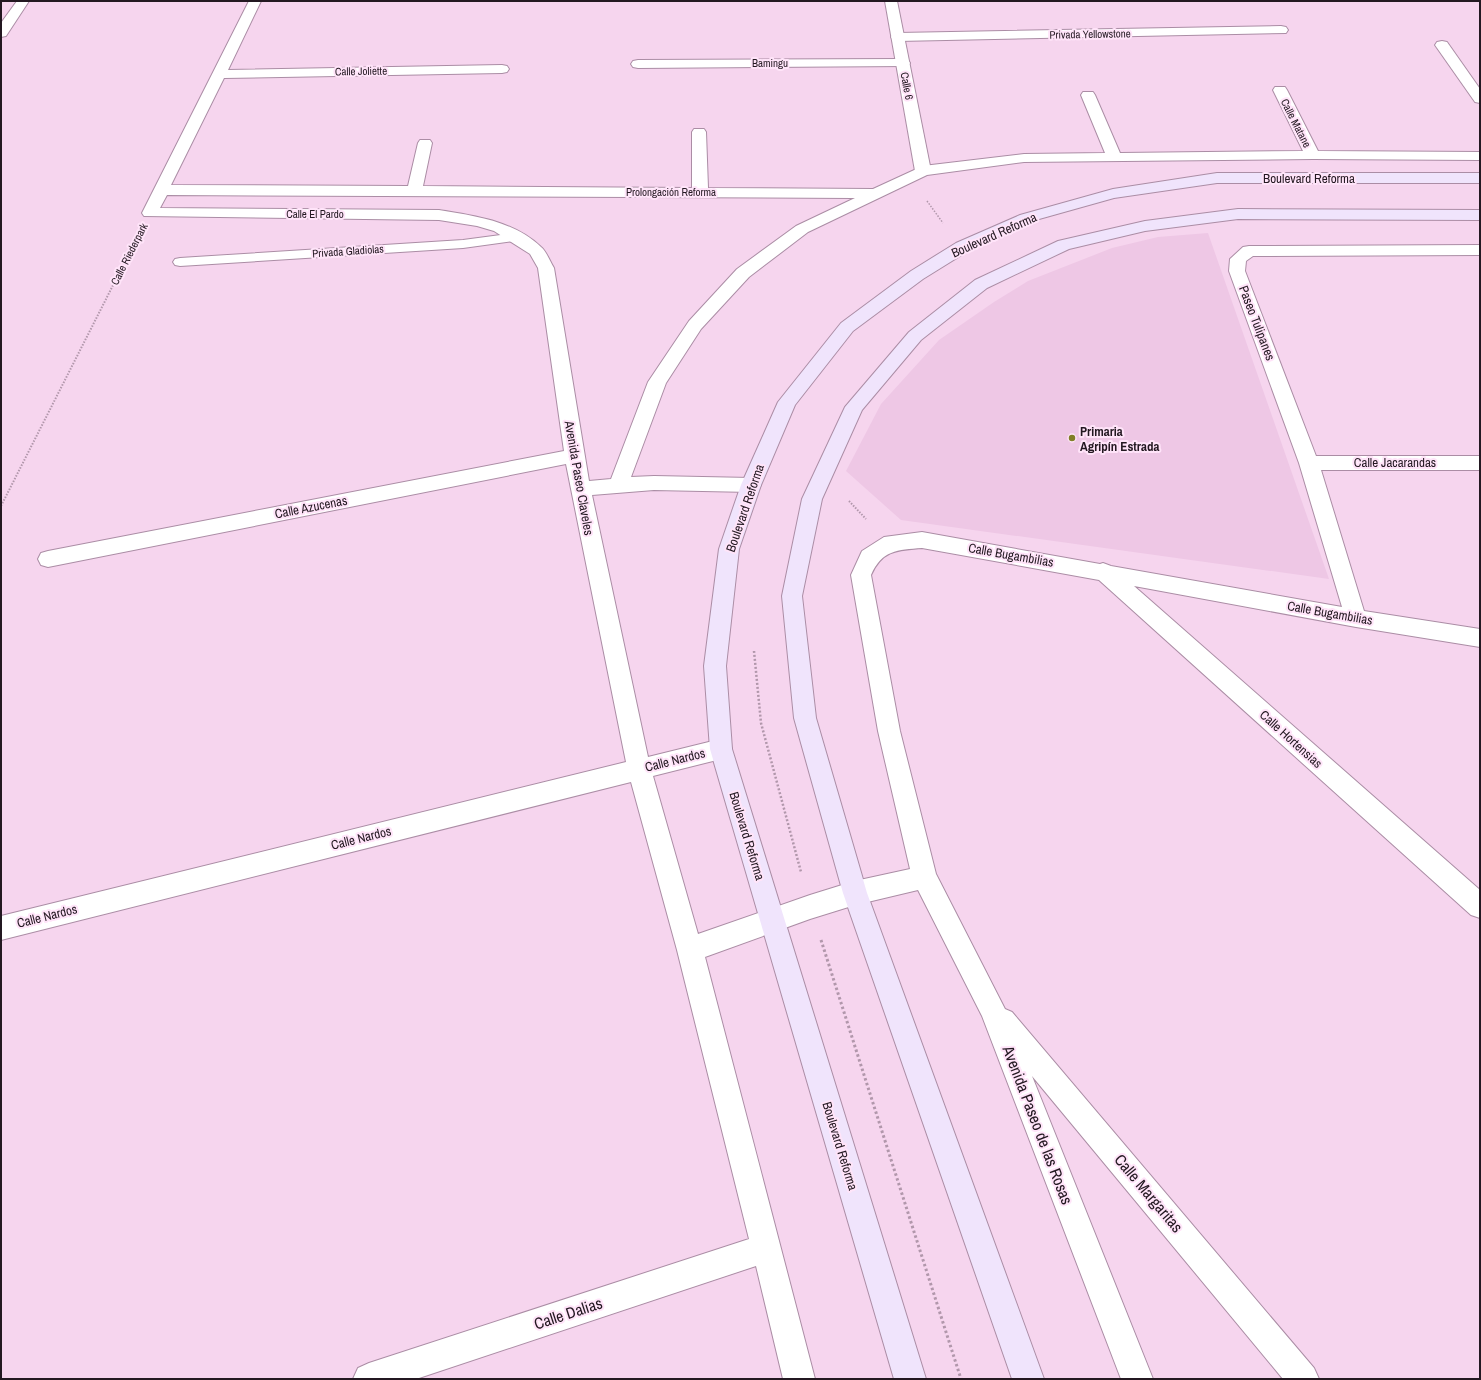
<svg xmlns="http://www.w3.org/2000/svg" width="1481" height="1380" font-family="'Archivo Narrow',sans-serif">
<rect width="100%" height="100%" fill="#f6d5ee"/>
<polygon fill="#eec7e5" points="1208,233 1329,579 901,520 846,471 881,404 939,340 994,302 1028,281 1112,248 1158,237"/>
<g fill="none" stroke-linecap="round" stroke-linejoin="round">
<g stroke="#ab8da5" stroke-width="2">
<polygon id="service" points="516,233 521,234 523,237 521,240 463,248 180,266 175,265 173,262 175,259 180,258 463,240"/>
</g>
<g stroke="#ab8da5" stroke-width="2">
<g id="minor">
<polygon points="17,1 29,1 6,36 1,37 1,23"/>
<path d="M 249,1 L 261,1 L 228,70 L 502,65 L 507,66 L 509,69 L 507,72 L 502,73 L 224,78 L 171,185 L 408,186 L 418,143 L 420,140 L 430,140 L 432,143 L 423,186 L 692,188 L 692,132 L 694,129 L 704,129 L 706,132 L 708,188 L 873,189 L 923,166 L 1024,154 L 1105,153 L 1081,95 L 1083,92 L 1093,92 L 1095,95 L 1120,153 L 1303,151 L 1273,90 L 1275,87 L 1285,87 L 1287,90 L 1318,151 L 1480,152 L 1480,160 L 1313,159 L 1024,162 L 927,175 L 808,232 L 749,277 L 701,329 L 666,383 L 631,477 L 654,476 L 751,478 L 758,480 L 761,485 L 758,490 L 751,492 L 654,490 L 592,495 L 648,757 L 721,739 L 729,742 L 732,749 L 729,756 L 721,759 L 653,776 L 698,934 L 810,895 L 855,881 L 910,869 L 878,731 L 851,575 L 862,551 L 884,537 L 922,532 L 1100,564 L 1103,563 L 1111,566 L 1342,607 L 1299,463 L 1229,271 L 1230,259 L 1243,247 L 1249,246 L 1480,245 L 1480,255 L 1253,256 L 1246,261 L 1245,271 L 1316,456 L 1480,456 L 1480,470 L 1321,470 L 1364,611 L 1480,629 L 1480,647 L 1356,627 L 1134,586 L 1480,890 L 1480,918 L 1471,915 L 1099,580 L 922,548 C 897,550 882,550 871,575 L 900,731 L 936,874 L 1005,1009 L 1012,1012 L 1314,1368 L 1319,1379 L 1283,1379 L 1032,1076 L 1153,1379 L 1121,1379 L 982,1016 L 918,890 L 855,905 L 810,919 L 705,957 L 815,1379 L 783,1379 L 756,1266 L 416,1379 L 353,1379 L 358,1368 L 369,1363 L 749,1239 L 677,950 L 631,782 L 1,940 L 1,916 L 626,762 L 566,464 L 48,567 L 41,565 L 38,559 L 41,553 L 48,551 L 564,451 L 538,268 L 530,254 L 494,231 L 477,226 L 439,220 L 144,216 L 142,213 ZM 167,195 L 855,198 L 796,226 L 737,269 L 689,321 L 648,382 L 611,479 L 589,481 L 554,268 C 550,262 547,252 541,247 C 514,221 475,216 439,210 L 160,208 Z"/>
<polygon points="1281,26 1286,27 1288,30 1286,33 898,41 893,40 891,37 893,34 898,33"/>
<polygon points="1442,41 1447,42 1480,89 1480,103 1475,102 1435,45 1437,42"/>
<polygon points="903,59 908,60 910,63 908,66 638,68 633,67 631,64 633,61 638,60"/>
</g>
</g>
<g stroke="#ab8da5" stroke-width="2">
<polygon id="tertiary" points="885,1 897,1 931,171 928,174 918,174 915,171"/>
</g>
<g stroke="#ab8da5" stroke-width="2">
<g id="secondary">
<polygon points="1217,173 1480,173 1480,183 1217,183 1114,198 1032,221 968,251 923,279 853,331 795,405 761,485 739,549 726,666 732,749 926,1379 894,1379 710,749 704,666 719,549 741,485 778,402 841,323 911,271 956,243 1020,215 1113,189"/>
<polygon points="1238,209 1480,210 1480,220 1238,219 1145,231 1069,249 987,288 921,340 862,410 822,499 802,596 816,718 867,893 1044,1379 1012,1379 843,893 794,718 782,596 802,499 845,407 909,332 975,280 1058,241 1145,221"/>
</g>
</g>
<g stroke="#b197ab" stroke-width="1.5" stroke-dasharray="1.5 1.5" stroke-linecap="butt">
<polyline points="927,201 943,223"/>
<polyline points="136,241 138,237"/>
</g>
<g stroke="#b197ab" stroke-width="2" stroke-dasharray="1.5 1.5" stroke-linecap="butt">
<polyline points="849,501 866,519"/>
<polyline points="1,506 136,240"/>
</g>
<polyline stroke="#b197ab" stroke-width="2.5" stroke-dasharray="2 2" stroke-linecap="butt" points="754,651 761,723 801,872"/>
<polyline stroke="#b197ab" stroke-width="3" stroke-dasharray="2.5 2.5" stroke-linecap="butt" points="821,940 961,1379"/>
<use href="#service" fill="#fff" fill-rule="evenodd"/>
<use href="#minor" fill="#fff" fill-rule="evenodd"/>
<use href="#tertiary" fill="#fff" fill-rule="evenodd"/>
<use href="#secondary" fill="#f0e4fc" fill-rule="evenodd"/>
</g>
<circle fill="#817f27" stroke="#ffe4f9" stroke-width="1.5" cx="1072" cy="438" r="4"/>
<g text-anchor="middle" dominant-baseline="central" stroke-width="4" stroke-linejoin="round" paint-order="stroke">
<g font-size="11" fill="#231821" stroke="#ffe4f9">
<text transform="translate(1090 34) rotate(-1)">Privada Yellowstone</text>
<text x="770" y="63">Bamingu</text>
<text transform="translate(361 71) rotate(-1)">Calle Joliette</text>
<text transform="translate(907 86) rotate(79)">Calle 6</text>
<text transform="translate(1296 123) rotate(63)">Calle Matane</text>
<text x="671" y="192">Prolongación Reforma</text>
<text x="315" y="214">Calle El Pardo</text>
<text transform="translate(348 251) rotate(-4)">Privada Gladiolas</text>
<text transform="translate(129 254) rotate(-63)">Calle Riederpark</text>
</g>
<g font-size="13" fill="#231821" stroke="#ffe4f9">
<text x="1309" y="178">Boulevard Reforma</text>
<text transform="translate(994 235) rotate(-24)">Boulevard Reforma</text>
<text transform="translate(1257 323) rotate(69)">Paseo Tulipanes</text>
<text x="1395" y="462">Calle Jacarandas</text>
<text transform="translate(579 478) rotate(80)">Avenida Paseo Claveles</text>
<text transform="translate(311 507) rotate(-11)">Calle Azucenas</text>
<text transform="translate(745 508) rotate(-71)">Boulevard Reforma</text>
<text transform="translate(1011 555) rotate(10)">Calle Bugambilias</text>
<text transform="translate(1330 613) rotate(10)">Calle Bugambilias</text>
<text transform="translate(1291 739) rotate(42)">Calle Hortensias</text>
<text transform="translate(675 760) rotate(-14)">Calle Nardos</text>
<text transform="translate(747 836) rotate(73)">Boulevard Reforma</text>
<text transform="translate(361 838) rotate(-14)">Calle Nardos</text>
<text transform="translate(47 916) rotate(-14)">Calle Nardos</text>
<text transform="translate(840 1146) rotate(73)">Boulevard Reforma</text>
</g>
<g font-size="13" font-weight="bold" fill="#231821" stroke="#ffe4f9" text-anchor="start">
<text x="1080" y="431">Primaria<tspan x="1080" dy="15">Agripín Estrada</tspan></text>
</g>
<g font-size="16" fill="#231821" stroke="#ffe4f9">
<text transform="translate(1038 1125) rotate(69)">Avenida Paseo de las Rosas</text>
<text transform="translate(1149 1193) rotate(50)">Calle Margaritas</text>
<text transform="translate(568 1313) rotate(-18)">Calle Dalias</text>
</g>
</g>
<rect width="1481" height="1380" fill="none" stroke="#231821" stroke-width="4"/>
</svg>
